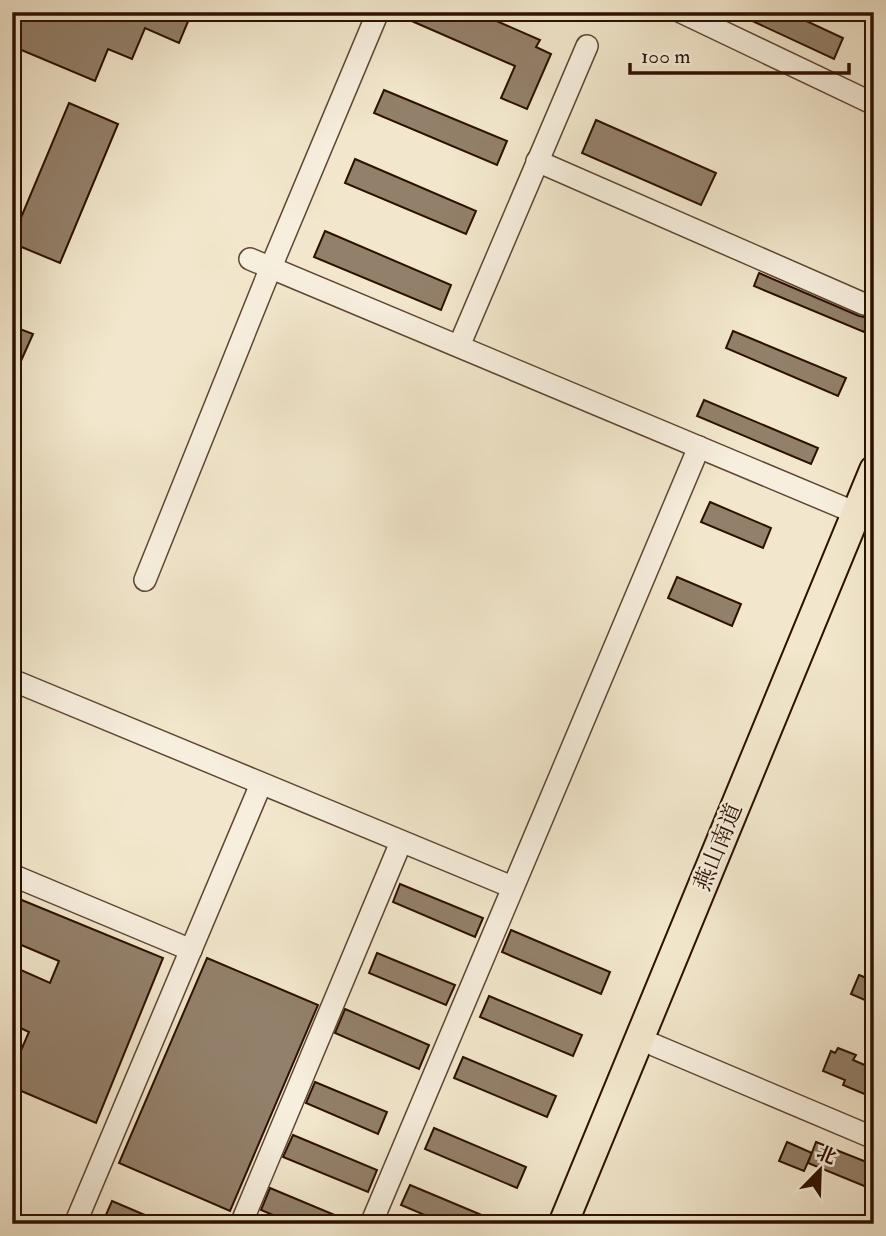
<svg xmlns="http://www.w3.org/2000/svg" width="886" height="1236" font-family="'IM FELL Double Pica','Noto Serif SC',serif">
<rect width="100%" height="100%" fill="#f2e7cc"/>
<filter id="stains"><feTurbulence type="fractalNoise" baseFrequency=".00286" numOctaves="4"/><feColorMatrix values="0 0 0 0 .2 0 0 0 0 .09 0 0 0 0 .02 0 0 0 .5 -.17"/></filter>
<radialGradient id="worn" r=".72"><stop offset=".6" stop-color="#630" stop-opacity="0"/><stop offset="1" stop-color="#630" stop-opacity=".3"/></radialGradient>
<g fill="#93806a" stroke="#2c1000" stroke-width="2">
<polygon points="12,12 192,12 179,43 145,28 132,59 108,49 95,81 12,46"/>
<polygon points="391,12 476,12 540,40 536,47 551,54 527,109 501,98 515,66"/>
<polygon points="733,12 787,12 843,38 834,59"/>
<polygon points="384,90 507,141 497,165 374,113"/>
<polygon points="69,103 118,124 60,263 12,243 12,239"/>
<polygon points="596,120 716,173 701,205 582,153"/>
<polygon points="355,159 476,211 466,234 345,183"/>
<polygon points="325,231 451,285 441,310 314,257"/>
<polygon points="759,273 859,316 870,318 864,332 754,286"/>
<polygon points="12,326 33,334 12,381"/>
<polygon points="733,331 846,378 838,396 726,348"/>
<polygon points="704,400 818,448 811,464 697,416"/>
<polygon points="710,502 771,528 763,548 701,522"/>
<polygon points="677,577 741,604 732,626 668,598"/>
<polygon points="400,884 483,918 475,937 393,902"/>
<polygon points="12,896 163,958 96,1123 12,1087 12,1071 29,1032 12,1024 12,966 50,983 59,961 12,941"/>
<polygon points="511,930 610,972 601,994 502,952"/>
<polygon points="377,953 455,985 446,1005 369,973"/>
<polygon points="207,958 318,1005 230,1211 119,1163"/>
<polygon points="859,975 874,981 874,1004 851,994"/>
<polygon points="489,996 582,1035 573,1056 480,1017"/>
<polygon points="345,1009 429,1045 419,1069 335,1033"/>
<polygon points="838,1048 856,1055 853,1060 874,1069 874,1098 843,1085 845,1080 823,1071 831,1051 835,1053"/>
<polygon points="463,1057 556,1096 547,1117 454,1078"/>
<polygon points="315,1082 387,1112 378,1134 306,1103"/>
<polygon points="434,1128 526,1167 517,1188 425,1149"/>
<polygon points="293,1135 377,1170 368,1192 283,1157"/>
<polygon points="787,1142 812,1153 804,1171 779,1161"/>
<polygon points="816,1142 874,1165 874,1190 808,1163"/>
<polygon points="410,1185 503,1224 446,1224 401,1205"/>
<polygon points="270,1188 356,1224 294,1224 261,1210"/>
<polygon points="112,1201 166,1224 102,1224"/>
</g>
<g fill="none" stroke-linecap="round" stroke-linejoin="round">
<g stroke="#5e4633" stroke-width="24">
<g id="minor">
<polyline points="681,12 874,104"/>
<polyline points="537,161 864,304"/>
<polyline points="250,259 856,513"/>
<polyline points="459,346 587,46"/>
<polyline points="145,580 271,267 378,12"/>
<polyline points="12,680 512,887"/>
<polyline points="12,875 191,950"/>
<polyline points="654,1045 874,1138"/>
<polyline points="75,1224 261,784"/>
<polyline points="241,1224 401,842"/>
<polyline points="371,1224 699,447"/>
</g>
</g>
<g stroke="#2c1000" stroke-width="32">
<polyline id="major" points="563,1224 874,470"/>
</g>
<use href="#minor" stroke="#f7efde" stroke-width="21"/>
<use href="#major" stroke="#f2e7cc" stroke-width="28"/>
</g>
<g text-anchor="middle" dominant-baseline="central" stroke-width="5" stroke-linejoin="round" paint-order="stroke">
<g font-size="23" fill="#2c1000" stroke="#f7efde">
<text transform="translate(718 847) rotate(-68)">燕山南道</text>
</g>
</g>
<rect width="886" height="1236" fill="none" stroke="#f2e7cc" stroke-width="42"/>
<rect x="14" y="14" width="858" height="1208" fill="none" stroke="#2c1000" stroke-width="3.5"/>
<rect x="21" y="21" width="844" height="1194" fill="none" stroke="#2c1000" stroke-width="2"/>
<g transform="translate(820 1170) rotate(23)" stroke="#f7efde" stroke-width="5" paint-order="stroke">
<path d="M0-5L12 26L0 18L-12 26Z" fill="#2c1000"/>
<text y="-10" font-size="19" font-weight="bold" text-anchor="middle" fill="#2c1000">北</text>
</g>
<path d="M630 63v10h219v-10" fill="none" stroke="#2c1000" stroke-width="3.5"/>
<text x="641" y="63" font-size="21" fill="#2c1000" stroke="#f7efde" stroke-width="5" paint-order="stroke">100 m</text>
<rect width="100%" height="100%" filter="url(#stains)"/>
<rect width="100%" height="100%" fill="url(#worn)"/>
</svg>
